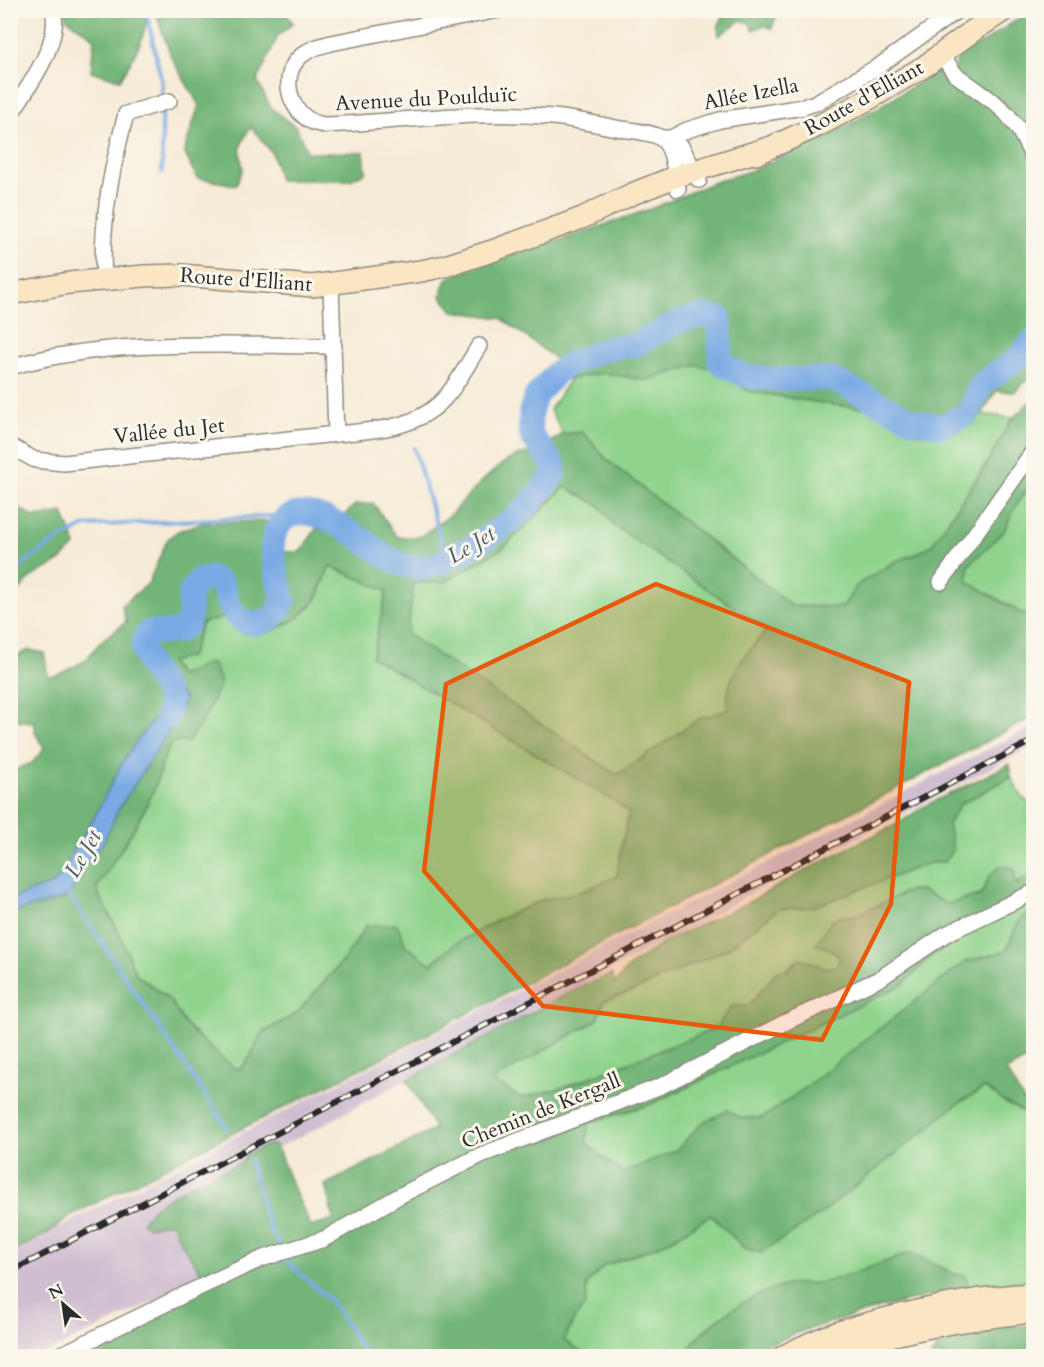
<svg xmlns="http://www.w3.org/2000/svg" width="1044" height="1367" font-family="Cardo,serif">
<rect width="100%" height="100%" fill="#fbf7ec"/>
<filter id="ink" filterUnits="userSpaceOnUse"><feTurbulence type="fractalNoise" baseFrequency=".0167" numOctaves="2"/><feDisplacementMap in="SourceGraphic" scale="12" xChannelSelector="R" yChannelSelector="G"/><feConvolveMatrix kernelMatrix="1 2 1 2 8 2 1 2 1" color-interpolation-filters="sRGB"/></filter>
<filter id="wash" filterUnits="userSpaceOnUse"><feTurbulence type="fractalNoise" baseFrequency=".008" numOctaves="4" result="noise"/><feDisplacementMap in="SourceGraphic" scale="24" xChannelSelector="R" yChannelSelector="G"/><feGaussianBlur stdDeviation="1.35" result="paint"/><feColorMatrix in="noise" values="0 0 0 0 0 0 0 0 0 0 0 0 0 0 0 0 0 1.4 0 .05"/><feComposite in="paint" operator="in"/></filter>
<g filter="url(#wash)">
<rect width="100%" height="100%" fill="#f6ebd7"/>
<polygon fill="#cfbdd0" points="1033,726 1033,746 780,878 304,1135 167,1203 206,1277 39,1356 11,1356 11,1233 52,1211 60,1227"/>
<g fill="#8fd38c" stroke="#5d7f5c" stroke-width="1.5">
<polygon points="694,366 712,367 748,391 835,405 884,410 900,420 959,431 982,414 1012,418 988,461 932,545 916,554 896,561 857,585 843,607 792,606 607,460 583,432 563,434 550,410 570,379 603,373 646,380"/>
<polygon points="1033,480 1033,616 1023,614 967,581 969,565 1004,531 1015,507"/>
<path d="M 565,487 L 599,505 L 615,526 L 767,629 C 745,657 726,672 727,710 L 699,719 L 617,775 L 407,634 L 414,583 L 445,582 L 503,548 Z"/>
<path d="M 330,566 L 387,591 L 372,657 L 611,799 L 629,813 L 621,848 L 618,876 L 581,892 L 542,900 L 500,919 L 456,943 L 431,964 L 406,946 L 366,926 L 346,957 L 297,1013 L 262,1033 L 250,1057 L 241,1069 L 234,1068 L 207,1045 L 184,1023 L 170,1000 L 136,974 L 119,933 L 96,889 C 116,857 140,824 154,789 C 161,771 161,760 172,742 L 188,741 L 210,708 L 179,676 L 170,662 L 191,656 L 202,623 L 227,617 L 244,634 C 269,628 299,625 315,601 C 322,591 325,577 330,566 Z"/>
<polygon points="1011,777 1022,797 1032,806 1033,806 1033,874 1016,885 1014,868 990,875 981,895 947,904 922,891 910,890 857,915 834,918 830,949 840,958 837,966 824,968 800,958 768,984 749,1005 732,1006 715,1029 565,1087 522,1098 490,1081 597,1020 604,1001 633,991 727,949 779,909 813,907 929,863 944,862 953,849 948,824 960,804"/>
<polygon points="1033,895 1033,909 1019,920 1006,951 965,962 802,1090 762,1118 740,1118 702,1123 677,1150 622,1173 586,1143 589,1123 651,1104 902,985 932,955"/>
<path d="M 985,1088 L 1009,1105 L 1033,1116 L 1033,1281 L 968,1286 L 966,1276 L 954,1274 L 911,1253 C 882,1262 854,1275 824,1282 C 813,1285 800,1282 788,1285 C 752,1293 702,1323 685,1356 L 587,1356 L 564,1340 L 575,1318 L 585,1305 L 587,1284 L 604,1266 L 665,1243 L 711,1215 L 744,1248 L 818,1216 L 960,1102 Z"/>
</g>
<g fill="#73b578" stroke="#4f7052" stroke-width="1.5" fill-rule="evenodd">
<path d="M 65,11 L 147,11 C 147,36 133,58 120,80 L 91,71 L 94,38 L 66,18 Z"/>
<path d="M 155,11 L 284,11 L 293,23 L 278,36 L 257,81 L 271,108 L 296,127 L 308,153 L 364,152 L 366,172 L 350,180 L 279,180 L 272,153 L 251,127 C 240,142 238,151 243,169 L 236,185 L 197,178 L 184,152 L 199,105 L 172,59 Z"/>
<polygon points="726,11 784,11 776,16 772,29 764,25 753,30 750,23 741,20 719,36 718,27"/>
<polygon points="1029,11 1033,11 1033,375 1014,392 996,391 982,414 959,431 918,434 884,410 835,405 748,391 711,367 694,366 646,380 603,373 570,379 557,360 501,318 453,311 441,296 443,286 448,278 487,262 567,238 653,208 715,182 753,170 845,127 933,74 940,72 951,78 959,54 986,41"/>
<path d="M 1033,399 L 1033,480 L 1015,507 L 1004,531 L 969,565 L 967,581 L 1023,614 L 1033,616 L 1033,717 L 415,1041 L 70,1216 L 48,1233 L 11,1252 L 10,807 L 18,796 L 12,771 L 32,763 L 44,749 L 35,732 L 35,722 L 11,720 L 11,658 L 29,650 L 44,653 L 48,677 L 57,675 L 85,661 L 101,641 L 126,622 L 122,605 L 148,584 L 167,540 L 178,531 L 202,523 L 266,521 L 285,552 L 300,552 L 317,528 L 327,532 L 355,505 L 373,503 L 397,537 L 419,537 L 448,517 L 480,483 L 503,463 L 518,455 L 536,451 L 563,434 L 583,432 L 607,460 L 792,606 L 843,607 L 857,585 L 896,561 L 916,554 L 932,545 L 986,465 L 1012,419 ZM 565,487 L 599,505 L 615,526 L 767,630 C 745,657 726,672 727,710 L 699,719 L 617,775 L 407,634 L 414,583 L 445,582 L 503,548 ZM 330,566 L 387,591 L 372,657 L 611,799 L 629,813 L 621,848 L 617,876 L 581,892 L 542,900 L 500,919 L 456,943 L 431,964 L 406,946 L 397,924 L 366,926 L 346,957 L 297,1013 L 262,1033 L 250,1057 L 241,1069 L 234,1068 L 207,1045 L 184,1023 L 170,1000 L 136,974 L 119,933 L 96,889 C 116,857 139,824 154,789 C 161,771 161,760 172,742 L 188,742 C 202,723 212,703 221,682 L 212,662 L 179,676 L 170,662 L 191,656 L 202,623 L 227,617 L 244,634 L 267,633 L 295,620 L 315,601 Z"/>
<polygon points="11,504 34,517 63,513 76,545 60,561 31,577 11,601"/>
<polygon points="1010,764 1011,777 960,804 948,824 953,849 944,862 929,863 813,907 779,909 727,949 633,991 604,1001 597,1020 491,1081 522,1098 565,1087 715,1029 732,1006 749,1005 776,972 788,970 800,958 824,968 837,966 840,958 830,949 815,944 834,918 857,915 910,890 922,891 947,904 981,895 990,875 1000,866 1014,868 1016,884 1033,874 1033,895 1021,907 981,924 932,955 902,985 651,1104 589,1122 586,1143 622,1173 677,1150 702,1123 728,1110 740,1118 762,1118 802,1090 965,962 1006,951 1019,920 1033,909 1033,1056 1006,1071 1033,1116 1009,1105 985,1088 960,1102 818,1216 761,1253 744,1248 711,1215 665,1243 604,1266 587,1284 585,1305 575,1318 564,1340 587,1356 69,1356 122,1329 203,1275 180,1241 172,1222 148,1227 142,1222 155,1206 188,1186 243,1162 245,1155 268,1145 276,1145 292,1185 311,1227 334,1220 325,1185 435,1129 407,1080 582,986 612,974 614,984 630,965 668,940 747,903 824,860 899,823 923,807"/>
<path d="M 911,1253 L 954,1274 L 966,1276 L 968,1287 L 883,1307 L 805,1330 L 769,1344 L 753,1356 L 685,1356 C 702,1323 752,1293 788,1285 C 800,1282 813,1285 824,1282 C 854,1275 882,1262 911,1253 Z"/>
<polygon points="993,1324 1021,1326 1033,1324 1033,1356 931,1356 949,1333"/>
</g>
<polygon fill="#7aaae5" stroke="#526a88" stroke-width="1.5" points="172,685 185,699 175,722 118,810 103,843 84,866 80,879 72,890 65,898 11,913 11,899 54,883 66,869 70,856 95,816 122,763 138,739 158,715 161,700 157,692"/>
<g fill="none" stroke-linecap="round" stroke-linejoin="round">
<g stroke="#7aaae5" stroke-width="4">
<polyline points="146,10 162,84 162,98"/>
<polyline points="162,172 162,108"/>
<polyline points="414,448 447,561"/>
<polyline points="10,573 56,541 85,526 290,515"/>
<polyline points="67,891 228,1129"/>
<polyline points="250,1161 269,1228 279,1244"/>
<polyline points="286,1261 332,1302 366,1356"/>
</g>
<path stroke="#7aaae5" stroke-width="24" d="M 166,719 C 184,688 124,659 149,632 C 157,632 166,633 174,632 C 198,628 186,604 191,591 C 193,587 197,583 200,580 L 210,578 L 222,584 C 225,592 226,601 230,607 C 244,633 274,626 284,601 C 278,576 262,539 284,520 C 312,496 366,544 389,558 C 396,563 410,568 419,568 C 441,568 492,535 511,521 C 525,510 543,489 554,474 L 554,465 L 531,435 L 530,426 L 531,410 L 536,396 L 556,373 L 571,363 L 608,348 L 635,345 L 680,321 L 701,316 L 720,318 L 720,363 L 745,376 L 773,379 L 832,379 L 914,421 L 943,426 L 968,414 L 981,385 L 1019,357 L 1034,340"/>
</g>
</g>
<g filter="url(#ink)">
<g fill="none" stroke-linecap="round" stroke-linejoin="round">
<g stroke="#908b81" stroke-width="18">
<g id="street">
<path d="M 499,10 L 331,43 C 320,46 310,48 301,56 C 280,74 288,109 311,121 C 315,124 321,124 325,125 C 399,122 480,109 553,117 C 574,119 595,124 616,128 C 627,130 652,132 661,138 C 675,149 674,173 678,189"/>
<polyline points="941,54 955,74 995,103 1007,114 1018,128 1034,159"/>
<path d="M 10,115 C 27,89 62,42 53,10"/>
<polyline points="660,138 671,138 687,130 720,120 803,107 815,103 879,66 958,10"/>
<polyline points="671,138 681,146 699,180"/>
<path d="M 104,278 C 100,222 112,168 126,114 L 169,101"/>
<path d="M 10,367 C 115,337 227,346 334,346"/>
<path d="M 336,434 C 378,430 421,429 449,393 C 460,379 469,362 479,346"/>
<polyline points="10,446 35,460 64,463 336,434 331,285"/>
<polyline points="941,582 1034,450"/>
<polyline points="58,1356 196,1289 261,1259 324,1239 401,1195 481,1155 661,1086 786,1022 879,979 946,934 1034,892"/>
</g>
</g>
<g stroke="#908b81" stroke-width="24">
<g id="secondary">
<polyline points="756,154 818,126 869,99 925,66 974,30 1005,10"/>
<polyline points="10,294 69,283 144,276 181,275 312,286 421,271 445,266 492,251 582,218 632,194 675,177 768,148"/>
<path d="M 784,1356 C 822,1335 859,1325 901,1315 C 945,1304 989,1296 1034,1294"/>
<path d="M 823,1356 C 887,1333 965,1318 1034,1312"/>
</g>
</g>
<use href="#street" stroke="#fff" stroke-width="15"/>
<use href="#secondary" stroke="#fbe6c4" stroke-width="21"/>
<g stroke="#2b2b2b" stroke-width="6">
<polyline id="rail" points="10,1272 1034,740"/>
</g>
<use href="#rail" stroke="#fbf7ec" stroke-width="4" stroke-dasharray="11" stroke-linecap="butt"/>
</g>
</g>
<path fill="#e8590c" fill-opacity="0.2" stroke="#e8590c" stroke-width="4.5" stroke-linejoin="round" d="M 656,584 L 909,682 L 891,904 L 822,1040 L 543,1006 L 424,871 L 446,684 Z"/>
<g text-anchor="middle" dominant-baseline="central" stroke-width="6" stroke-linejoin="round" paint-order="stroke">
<g font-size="21" fill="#2b2b2b" stroke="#fbf7ec">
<text transform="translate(751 94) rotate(-11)">Allée Izella</text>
<text transform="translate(864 98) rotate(-29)">Route d'Elliant</text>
<text transform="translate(426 99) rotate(-3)">Avenue du Poulduïc</text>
<text transform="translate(246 280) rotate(4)">Route d'Elliant</text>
<text transform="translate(169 431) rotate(-6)">Vallée du Jet</text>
<text transform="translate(541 1111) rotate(-22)">Chemin de Kergall</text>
</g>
<g font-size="22" font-style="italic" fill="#47576c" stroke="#fbf7ec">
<text transform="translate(471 545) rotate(-31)">Le Jet</text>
<text transform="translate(83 854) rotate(-60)">Le Jet</text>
</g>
</g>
<rect width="1044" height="1367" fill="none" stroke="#fbf7ec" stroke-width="36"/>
<g transform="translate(63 1304) rotate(331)" stroke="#fbf7ec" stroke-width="4.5" paint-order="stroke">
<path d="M0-4.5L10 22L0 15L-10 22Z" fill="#2b2b2b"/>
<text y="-9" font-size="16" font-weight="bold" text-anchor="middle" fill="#2b2b2b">N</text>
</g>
</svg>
